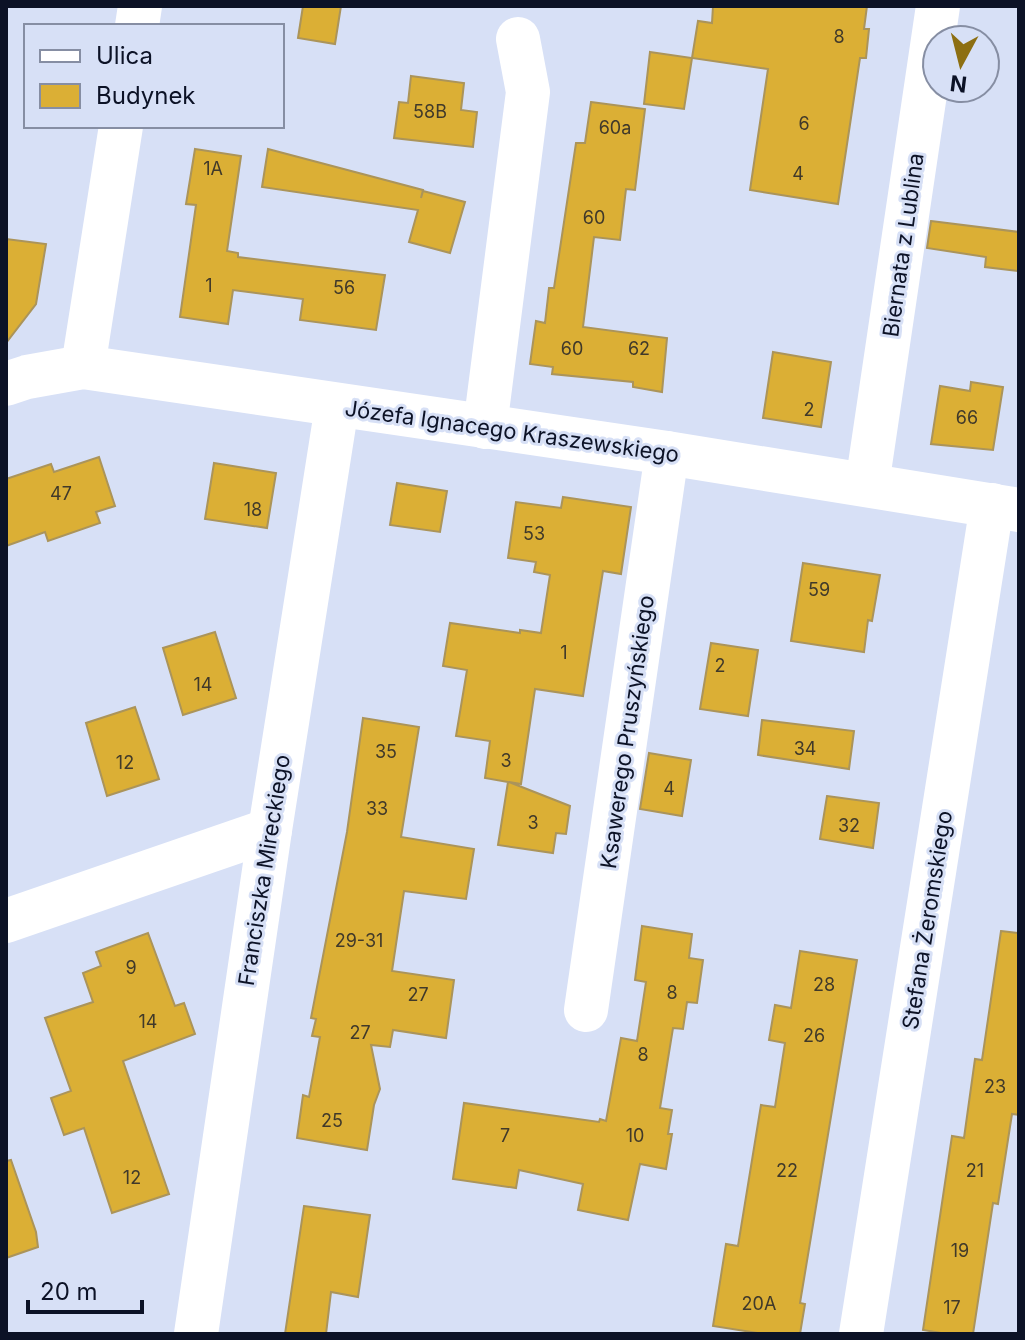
<svg xmlns="http://www.w3.org/2000/svg" width="1025" height="1340" font-family="Inter,sans-serif">
<rect width="100%" height="100%" fill="#d7e0f6"/>
<g fill="#dbaf35" stroke="#ab945a" stroke-width="2">
<polygon points="303,6 341,6 335,44 298,38"/>
<polygon points="713,6 867,6 864,29 869,29 866,58 860,58 838,204 750,190 768,69 692,58 698,21 712,23"/>
<polygon points="650,52 692,58 684,109 644,104"/>
<polygon points="411,76 464,83 461,110 477,112 473,147 394,138 399,102 408,103"/>
<polygon points="591,102 645,109 635,190 626,189 620,240 594,237 583,327 667,338 662,392 633,387 633,382 552,374 553,367 530,364 536,321 545,323 549,288 554,288 576,143 585,143"/>
<polygon points="195,149 241,156 227,251 238,253 238,257 385,275 376,330 300,320 303,299 233,290 228,324 180,317 196,205 186,204"/>
<polygon points="268,149 423,190 421,198 423,191 465,202 450,253 409,242 418,210 262,187"/>
<polygon points="931,221 1019,232 1019,271 985,267 986,257 927,248"/>
<polygon points="6,239 46,244 36,304 6,343"/>
<polygon points="773,352 831,362 821,427 763,418"/>
<polygon points="971,382 1003,387 993,450 931,444 940,386 970,391"/>
<polygon points="99,457 115,506 96,512 100,523 48,541 45,532 6,546 6,479 51,464 54,472"/>
<polygon points="214,463 276,473 267,528 205,519"/>
<polygon points="397,483 447,491 440,532 390,525"/>
<polygon points="563,497 631,507 621,574 603,571 583,696 535,689 521,784 509,782 570,806 566,834 556,833 553,853 498,845 508,782 485,778 490,741 456,736 467,670 443,666 450,623 520,633 520,630 541,633 550,575 534,572 536,562 508,558 516,502 561,508"/>
<polygon points="803,563 880,575 872,621 868,620 864,652 791,641"/>
<polygon points="215,632 236,698 183,715 163,648"/>
<polygon points="711,643 758,650 748,716 700,709"/>
<polygon points="135,707 159,779 107,796 86,723"/>
<polygon points="363,718 419,727 401,837 474,849 466,899 404,891 392,971 454,980 446,1038 393,1030 390,1047 371,1045 380,1089 374,1105 367,1150 297,1138 303,1095 309,1097 320,1037 312,1036 316,1019 311,1018 347,832"/>
<polygon points="762,720 854,731 849,769 758,755"/>
<polygon points="649,753 691,760 682,816 640,809"/>
<polygon points="827,796 879,803 873,848 820,839"/>
<polygon points="642,926 692,934 689,958 703,960 697,1003 687,1002 683,1029 673,1028 660,1108 672,1110 668,1134 672,1134 666,1169 640,1164 628,1220 578,1210 583,1184 519,1170 516,1188 453,1179 464,1103 599,1122 600,1119 606,1121 621,1038 637,1041 646,982 635,980"/>
<polygon points="1001,931 1019,933 1019,1115 1012,1114 998,1204 993,1203 973,1334 947,1334 923,1330 952,1136 964,1138 975,1059 982,1060"/>
<polygon points="148,933 175,1006 184,1003 195,1034 123,1061 169,1194 112,1213 84,1128 64,1135 51,1098 71,1091 45,1018 93,1002 83,973 101,966 96,952"/>
<polygon points="800,951 857,960 800,1303 805,1304 800,1334 764,1334 713,1326 726,1244 738,1246 761,1105 775,1107 785,1043 769,1040 775,1005 791,1008"/>
<polygon points="11,1160 36,1232 38,1247 6,1258 6,1161"/>
<polygon points="304,1206 370,1215 358,1297 331,1292 326,1334 285,1334"/>
</g>
<g fill="none" stroke-linecap="round" stroke-linejoin="round">
<g stroke="#fff" stroke-width="44">
<polyline points="137,26 140,6"/>
<polyline points="83,367 121,126"/>
<polyline points="6,384 27,377 83,367 667,453 1019,510"/>
<polyline points="485,427 528,92 518,39"/>
<polyline points="867,485 938,6"/>
<polyline points="6,921 270,830"/>
<polyline points="586,1010 667,453"/>
<polyline points="196,1334 270,830 337,406"/>
<polyline points="861,1334 992,505"/>
</g>
</g>
<g text-anchor="middle" dominant-baseline="central" stroke-width="6" stroke-linejoin="round" paint-order="stroke">
<g font-size="18" fill="#40392a">
<text x="839" y="36">8</text>
<text x="430" y="111">58B</text>
<text x="804" y="123">6</text>
<text x="615" y="127">60a</text>
<text x="213" y="168">1A</text>
<text x="798" y="173">4</text>
<text x="594" y="217">60</text>
<text x="209" y="285">1</text>
<text x="344" y="287">56</text>
<text x="572" y="348">60</text>
<text x="639" y="348">62</text>
<text x="809" y="409">2</text>
<text x="967" y="417">66</text>
<text x="61" y="493">47</text>
<text x="253" y="509">18</text>
<text x="534" y="533">53</text>
<text x="819" y="589">59</text>
<text x="564" y="652">1</text>
<text x="720" y="665">2</text>
<text x="203" y="684">14</text>
<text x="805" y="748">34</text>
<text x="386" y="751">35</text>
<text x="506" y="760">3</text>
<text x="125" y="762">12</text>
<text x="669" y="788">4</text>
<text x="377" y="808">33</text>
<text x="533" y="822">3</text>
<text x="849" y="825">32</text>
<text x="359" y="940">29-31</text>
<text x="131" y="967">9</text>
<text x="824" y="984">28</text>
<text x="672" y="992">8</text>
<text x="418" y="994">27</text>
<text x="148" y="1021">14</text>
<text x="360" y="1032">27</text>
<text x="814" y="1035">26</text>
<text x="643" y="1054">8</text>
<text x="995" y="1086">23</text>
<text x="332" y="1120">25</text>
<text x="505" y="1135">7</text>
<text x="635" y="1135">10</text>
<text x="787" y="1170">22</text>
<text x="975" y="1170">21</text>
<text x="132" y="1177">12</text>
<text x="960" y="1250">19</text>
<text x="759" y="1303">20A</text>
<text x="952" y="1307">17</text>
</g>
<g font-size="22" fill="#0c1226" stroke="#d7e0f6">
<text transform="translate(903 245) rotate(-82)">Biernata z Lublina</text>
<text transform="translate(512 431) rotate(8)">Józefa Ignacego Kraszewskiego</text>
<text transform="translate(627 732) rotate(-82)">Ksawerego Pruszyńskiego</text>
<text transform="translate(264 870) rotate(-81)">Franciszka Mireckiego</text>
<text transform="translate(927 920) rotate(-81)">Stefana Żeromskiego</text>
</g>
</g>
<rect width="1025" height="1340" fill="none" stroke="#0c1226" stroke-width="16"/>
<rect x="24" y="24" width="260" height="104" fill="#d7e0f6" stroke="#868ea3" stroke-width="2"/>
<rect x="40" y="50" width="40" height="12" fill="#ffffff" stroke="#868ea3" stroke-width="2"/>
<text x="96" y="64" font-size="24" fill="#0c1226">Ulica</text>
<rect x="40" y="84" width="40" height="24" fill="#dbaf35" stroke="#868ea3" stroke-width="2"/>
<text x="96" y="104" font-size="24" fill="#0c1226">Budynek</text>
<g transform="translate(961 64) rotate(187)"><circle r="38" fill="#d7e0f6" stroke="#868ea3" stroke-width="2"/>
<path d="M0-6L14 30L0 20L-14 30Z" fill="#8d6f12"/>
<text y="-12" font-size="22" font-weight="bold" text-anchor="middle" fill="#0c1226">N</text>
</g>
<path d="M28 1300v12h114v-12" fill="none" stroke="#0c1226" stroke-width="4"/>
<text x="40" y="1300" font-size="24" fill="#0c1226" stroke="#d7e0f6" stroke-width="6" paint-order="stroke">20 m</text>
</svg>
